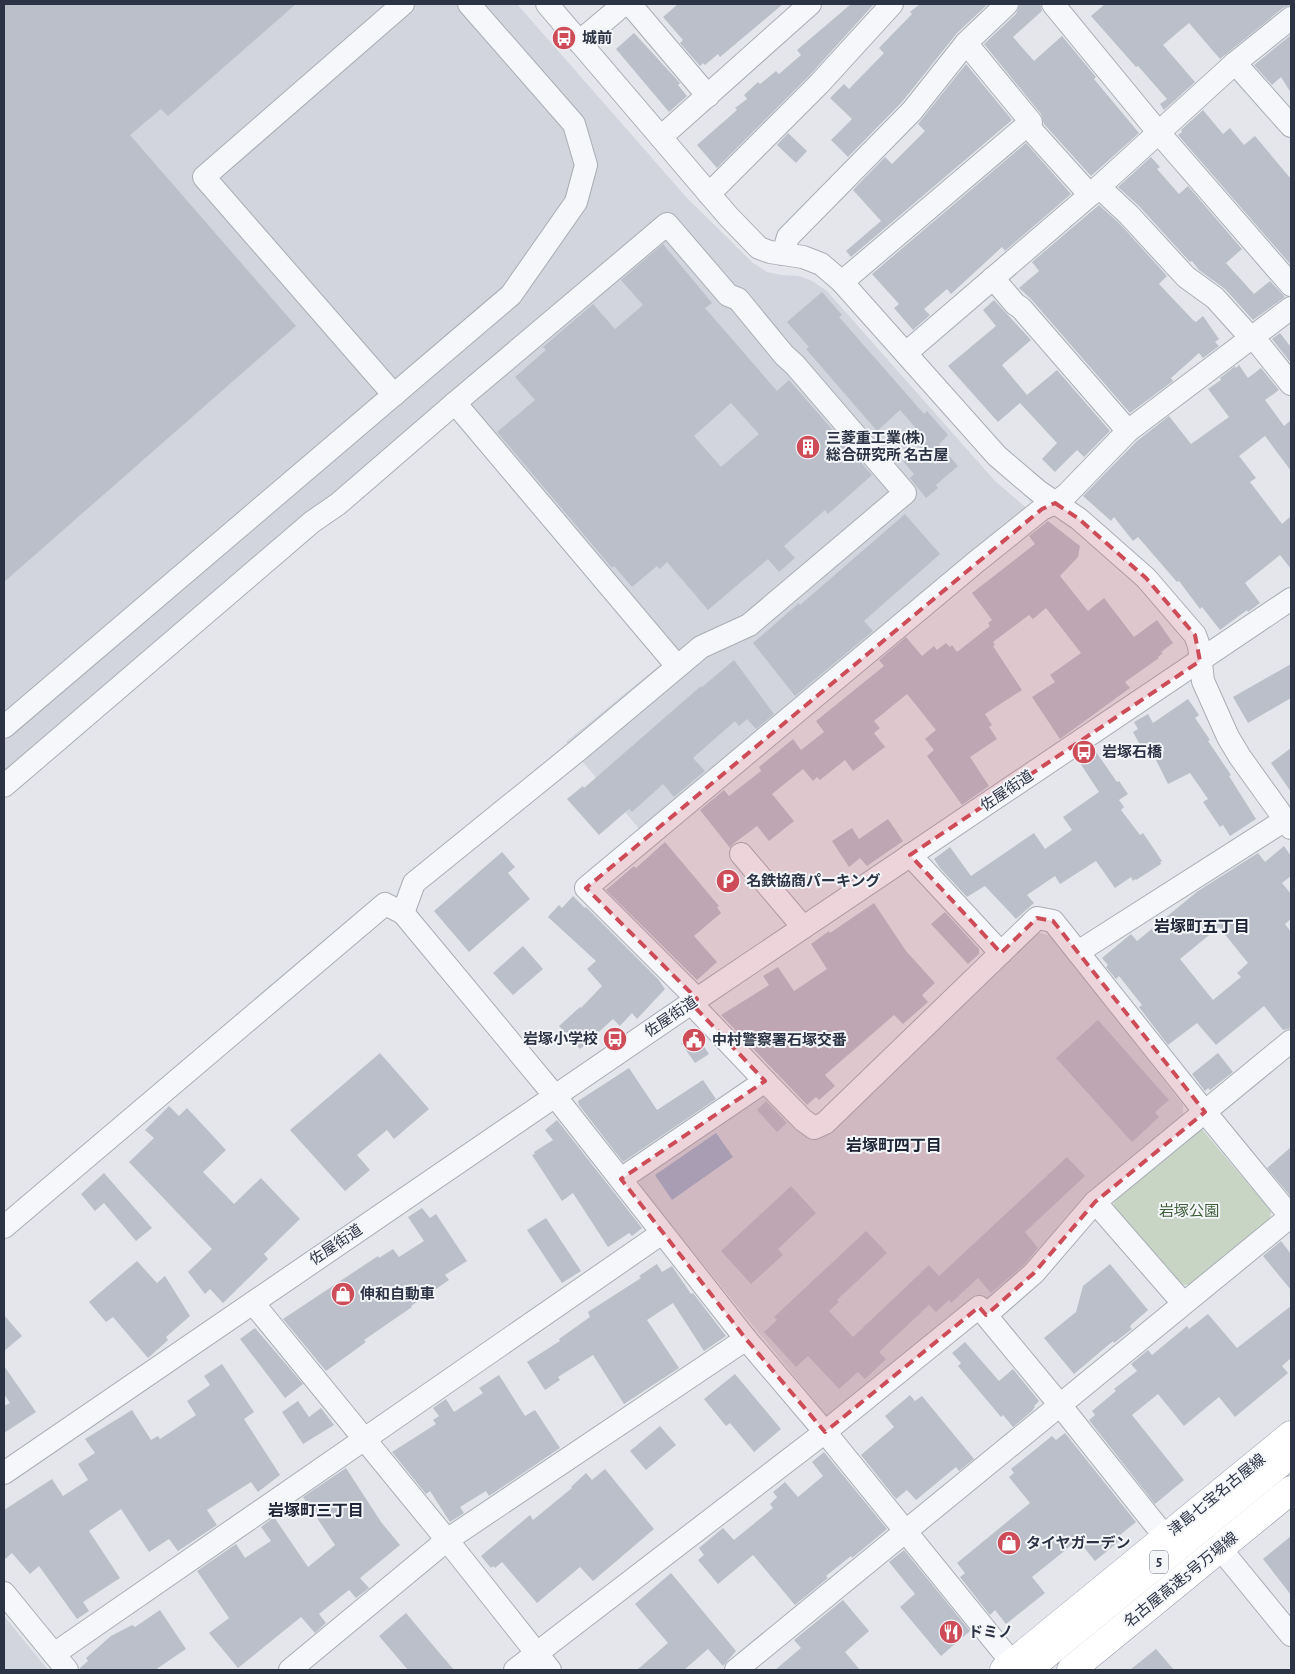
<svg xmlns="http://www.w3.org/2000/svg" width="1295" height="1674" font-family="'Alegreya Sans','Noto Sans JP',sans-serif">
<rect width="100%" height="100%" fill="#e4e6eb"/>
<g fill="#d2d5dd">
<polygon points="4,4 517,4 687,198 753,263 767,272 781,275 799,276 812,281 827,291 995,481 1030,511 641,831 566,742 661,664 442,406 4,778"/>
<polygon points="1037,932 1052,936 1183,1105 1183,1121 988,1303 827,1416 639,1186 640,1177 753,1096 767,1094 800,1132 814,1135"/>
<polygon points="4,1616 48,1670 4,1670"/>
</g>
<polygon fill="#c8d5c5" points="1200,1127 1271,1211 1270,1219 1189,1285 1175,1284 1113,1209 1115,1196"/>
<polygon fill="#a0b2ca" points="716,1133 733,1157 672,1200 655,1175"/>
<g fill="#bbbfc9" fill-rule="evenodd">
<polygon points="4,4 296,4 168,116 161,109 130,135 296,326 4,582"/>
<polygon points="678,4 783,4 720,57 718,54 705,65 703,63 700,66 680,43 683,40 663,17"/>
<polygon points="851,4 874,4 810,75 717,168 697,145 737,110 735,108 747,99 744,95 758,82 760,84 776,71 779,74 801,55 797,50"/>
<polygon points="920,4 988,4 957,33 902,102 848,157 831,140 852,119 830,98 844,84 849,89 884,53 879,48 912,14 910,12"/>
<polygon points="1020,4 1040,4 1042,11 1013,37 1034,61 1062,36 1096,77 1094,79 1139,133 1091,176 1044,124 1041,114 984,44 1016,14"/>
<polygon points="1105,4 1291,4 1291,5 1283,8 1220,59 1189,23 1163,45 1195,82 1164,110 1160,104 1167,99 1138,66 1136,67 1091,16"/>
<polygon points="634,33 680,83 678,85 687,96 669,112 616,49"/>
<polygon points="1291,35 1291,93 1281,77 1272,85 1254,65"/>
<polygon points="966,64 1012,120 851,257 846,251 881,221 853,190 885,157 892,164 925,131 918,124"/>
<polygon points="1203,110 1223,134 1230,128 1244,145 1255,136 1291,179 1291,265 1178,135 1182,132 1181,130"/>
<polygon points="788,133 807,151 796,163 777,145"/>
<polygon points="1026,143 1071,194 1005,251 1002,247 951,294 947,289 924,309 930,315 913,330 894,308 899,304 872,274"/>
<polygon points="1151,157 1160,167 1157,169 1179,194 1188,186 1242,249 1226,263 1254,294 1270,281 1285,297 1253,320 1225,289 1199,270 1192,261 1190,262 1139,206 1118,187"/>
<polygon points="1099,205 1120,224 1167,276 1159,284 1193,320 1196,322 1203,316 1219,339 1215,342 1219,346 1203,358 1199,353 1171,378 1173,381 1130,413 1031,299 1019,288 1039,271 1032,262"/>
<path d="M 663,244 L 712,303 L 705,308 L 777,391 L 789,380 L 872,475 L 828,514 L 825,510 L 784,546 L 795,558 L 779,572 L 768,559 L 708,610 L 667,562 L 660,569 L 657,566 L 632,587 L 614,566 L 612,568 L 497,432 L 535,400 L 515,377 L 546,350 L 543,347 L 593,304 L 615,329 L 643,305 L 621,280 ZM 731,403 L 759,434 L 721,467 L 694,436 Z"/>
<polygon points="822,292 842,315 839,317 924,414 927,411 948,435 939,444 958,466 936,485 938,488 926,498 910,478 914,474 903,461 927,441 900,410 877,431 806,349 809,347 787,322"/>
<polygon points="994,300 1031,340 1002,365 1027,395 1057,370 1110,431 1084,457 1077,450 1055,472 1042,459 1057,443 1020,403 998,422 948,366 996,326 983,310"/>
<polygon points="1280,333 1290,346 1291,345 1291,363 1272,339"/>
<polygon points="1239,365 1248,378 1261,368 1279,390 1265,400 1284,426 1291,420 1291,471 1265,436 1239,456 1256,478 1250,482 1282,524 1291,516 1291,569 1280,555 1245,583 1260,603 1248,612 1247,610 1220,630 1202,607 1200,609 1179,581 1177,582 1138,537 1133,541 1114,517 1111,521 1083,496 1137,441 1169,416 1191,444 1229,417 1208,389 1221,380 1220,378 1235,366 1236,368"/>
<polygon points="905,514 940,554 864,621 873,631 795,696 753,643 799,603 800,605"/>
<polygon points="1048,521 1080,546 1078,557 1060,576 1088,611 1104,598 1134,637 1157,620 1173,643 1161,652 1163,653 1158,657 1159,658 1125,682 1130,688 1060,739 1032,697 1055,682 1050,675 1081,653 1046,608 1033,619 1029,615 993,642 995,645 993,646 1022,690 985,714 992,725 989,727 997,739 970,757 989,786 962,805 927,756 934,750 925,739 936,730 907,694 874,721 880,728 874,733 885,747 853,771 845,760 820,780 817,777 813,781 803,769 772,794 794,821 769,841 757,826 733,844 730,848 700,810 724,790 729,796 761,771 759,767 793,739 801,750 824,732 816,721 884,666 879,660 906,637 922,656 934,646 937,650 946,643 950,647 952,645 957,652 990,626 988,623 992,620 972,593 1035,544 1029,536"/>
<polygon points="734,660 774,714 756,729 747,719 739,726 735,721 693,758 705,771 674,797 663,784 632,812 629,809 599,835 567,799 583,786 584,788 701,686 702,687"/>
<polygon points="1291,664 1291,698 1248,723 1233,697"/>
<polygon points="1188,699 1199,715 1195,718 1210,740 1208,741 1231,775 1229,776 1256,819 1230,836 1223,825 1220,827 1203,802 1208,799 1190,773 1168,784 1151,750 1149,751 1148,749 1144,752 1133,732 1138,729 1134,722 1148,714 1153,723"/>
<polygon points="1291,748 1291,792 1271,763"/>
<polygon points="1096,752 1117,782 1119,781 1128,794 1119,800 1124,807 1121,810 1140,835 1143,833 1162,861 1160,862 1161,864 1136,880 1135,879 1133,881 1131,877 1115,888 1096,861 1060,884 1055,876 1027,895 1034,903 1016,919 985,886 967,897 940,868 934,859 950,847 971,876 1034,833 1045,849 1072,830 1063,817 1099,792 1080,763"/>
<polygon points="888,819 903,841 867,866 860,858 849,867 832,841 852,828 859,839"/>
<polygon points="665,842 719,906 717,907 721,913 694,936 717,962 697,980 606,890 634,866 636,868"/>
<path d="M 1284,846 L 1291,856 L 1291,876 L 1282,883 L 1291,894 L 1291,919 L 1285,924 L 1291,932 L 1291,1028 L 1283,1030 L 1264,1006 L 1216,1045 L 1197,1023 L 1168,1045 L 1139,1007 L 1142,1005 L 1119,976 L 1116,979 L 1106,967 L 1108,965 L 1102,958 L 1131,934 L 1137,941 L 1198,891 L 1258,853 L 1265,862 ZM 1219,927 L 1248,963 L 1237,973 L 1241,977 L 1213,1000 L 1180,959 Z"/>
<polygon points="502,852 515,867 508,873 530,899 469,952 434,911"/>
<polygon points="573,896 585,908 586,907 658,979 665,989 637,1019 632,1013 620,1026 613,1019 580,1049 559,1026 580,1007 581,1008 602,986 587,969 596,961 548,917 559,905 562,908"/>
<polygon points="874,903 906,951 935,983 922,995 928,1002 903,1024 894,1015 825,1075 835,1086 819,1100 816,1097 807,1105 721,1015 769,985 763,976 778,967 794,991 827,969 811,944 829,931 830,933"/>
<polygon points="945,912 979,949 979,954 968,964 931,924"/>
<polygon points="523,946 543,969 513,995 493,973"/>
<polygon points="1098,1020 1169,1100 1155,1112 1159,1117 1132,1142 1056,1058"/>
<polygon points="695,1033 709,1054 695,1063 681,1043"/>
<polygon points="380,1053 429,1109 394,1139 387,1130 357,1155 370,1170 345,1191 290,1130"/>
<polygon points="1218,1053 1233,1072 1210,1090 1208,1088 1205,1091 1192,1074"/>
<polygon points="629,1068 657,1110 703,1080 716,1099 623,1162 579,1105 578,1101"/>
<polygon points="766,1101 787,1123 777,1132 757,1110"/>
<polygon points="169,1106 179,1116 187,1108 226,1150 203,1172 234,1204 261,1178 300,1219 264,1254 268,1259 223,1303 210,1289 205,1294 188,1272 212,1249 129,1162 154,1138 145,1130"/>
<polygon points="557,1120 642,1228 632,1236 629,1233 608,1247 573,1193 562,1201 532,1155 535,1154 534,1152 553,1140 545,1130"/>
<polygon points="1291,1147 1291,1197 1267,1168"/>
<polygon points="1067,1157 1085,1176 1025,1232 1038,1248 1025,1264 991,1293 978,1278 951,1303 949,1300 936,1312 929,1305 879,1352 886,1359 865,1379 858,1372 839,1389 808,1356 796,1367 764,1332 777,1320 774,1317 866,1231 887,1253 837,1300 839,1302 829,1311 853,1337 929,1265 939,1276"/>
<polygon points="104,1173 152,1228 136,1241 104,1203 95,1211 81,1194"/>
<polygon points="791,1186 816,1213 778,1249 783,1255 751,1284 721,1251"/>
<polygon points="422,1208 430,1218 436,1214 467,1261 445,1275 449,1280 411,1306 412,1307 364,1340 366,1342 326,1371 283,1319 378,1256 379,1258 393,1249 399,1257 424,1241 408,1217"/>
<polygon points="546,1218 581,1271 562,1283 527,1230"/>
<polygon points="1281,1241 1291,1254 1291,1290 1263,1256"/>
<polygon points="137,1261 157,1283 165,1276 190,1316 166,1337 168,1340 148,1358 113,1317 106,1322 89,1302"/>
<polygon points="657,1264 662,1272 672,1266 691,1294 693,1293 726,1336 704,1351 673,1303 647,1320 679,1368 624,1404 593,1355 558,1377 560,1380 545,1390 527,1362 560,1341 559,1339 590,1317 588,1312 641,1278 639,1276"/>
<polygon points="1110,1264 1148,1310 1132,1324 1130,1327 1132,1329 1114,1343 1113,1341 1074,1374 1044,1338 1076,1312 1083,1286"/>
<polygon points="1291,1306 1291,1358 1282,1366 1288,1373 1235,1417 1219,1397 1184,1426 1158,1394 1132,1415 1184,1480 1155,1504 1089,1420 1095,1415 1092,1411 1116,1391 1114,1389 1137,1371 1131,1364 1148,1350 1152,1355 1187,1326 1189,1329 1208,1314 1237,1348"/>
<polygon points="4,1315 22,1336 4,1351"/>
<polygon points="255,1328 303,1384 285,1398 240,1339"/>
<polygon points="965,1342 999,1381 1013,1369 1039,1401 1034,1406 1035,1407 1032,1411 1013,1427 1003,1415 1001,1417 958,1366 961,1363 952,1353"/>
<polygon points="222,1364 254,1412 244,1419 280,1475 258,1492 251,1482 207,1510 217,1525 178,1551 169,1539 149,1552 121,1509 89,1531 120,1578 83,1602 89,1611 77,1619 39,1566 30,1574 12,1553 4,1560 4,1510 52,1479 63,1496 88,1480 78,1464 95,1453 85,1439 132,1410 151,1440 158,1436 160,1439 196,1415 187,1401 210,1385 204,1376"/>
<polygon points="4,1366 36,1412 4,1433 4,1406 10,1403 4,1394"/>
<polygon points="735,1374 781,1429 754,1452 730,1423 726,1426 704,1399"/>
<polygon points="499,1375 525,1416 535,1410 560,1448 489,1496 486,1491 460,1507 464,1513 450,1522 430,1491 426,1494 392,1452 436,1424 433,1420 439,1416 433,1408 446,1399 454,1412 483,1393 479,1388"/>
<polygon points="910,1395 915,1401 922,1396 974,1459 959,1471 956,1467 916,1500 907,1490 896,1499 861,1455 894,1427 885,1416"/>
<polygon points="298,1401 309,1417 321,1408 334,1425 303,1444 282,1412"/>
<polygon points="660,1426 676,1445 646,1470 630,1451"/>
<polygon points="1065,1433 1136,1522 1120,1535 1123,1538 1095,1561 1078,1540 1032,1577 1045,1593 1006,1624 995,1610 990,1615 960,1577 965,1573 957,1563 1030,1503 1009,1477 1014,1473 1011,1469 1052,1436 1056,1440"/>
<polygon points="824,1452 887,1529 852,1558 851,1556 826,1576 828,1578 795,1605 753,1555 718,1584 698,1560 704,1555 699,1548 723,1528 734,1540 773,1508 770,1504 777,1497 773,1492 785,1482 798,1497 823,1476 812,1462"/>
<polygon points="346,1468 381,1522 400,1545 360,1578 369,1588 356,1598 349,1590 319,1614 326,1623 315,1633 301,1617 238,1668 209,1633 229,1618 197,1571 236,1544 245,1558 271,1541 261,1527 274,1517 308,1567 335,1545 303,1497"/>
<polygon points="605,1469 654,1529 593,1581 580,1567 537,1603 502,1562 495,1568 493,1566 491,1568 481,1556 530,1515 533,1520 572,1488 571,1487 586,1473 592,1480"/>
<polygon points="1291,1536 1291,1595 1263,1559"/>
<polygon points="904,1550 970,1631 941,1656 900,1607 915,1594 889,1562"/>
<polygon points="671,1573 736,1651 723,1666 708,1649 684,1670 637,1670 668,1643 635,1604"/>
<polygon points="843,1600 869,1631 845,1652 860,1670 775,1670 801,1648 794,1640"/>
<polygon points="160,1610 186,1649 155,1670 80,1670 80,1668 88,1661 86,1658 111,1636 132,1625 135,1627"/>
<polygon points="406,1613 431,1643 454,1670 408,1670 379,1636"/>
<polygon points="1156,1649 1174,1670 1130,1670"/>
</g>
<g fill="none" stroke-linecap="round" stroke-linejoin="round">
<g stroke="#a9adb6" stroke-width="24">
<g id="minor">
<polyline points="547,4 728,216 759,248 770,252 803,257 821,264 842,282 997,456 1038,491 1079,519 1146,578 1195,635 1199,646 1203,681 1228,737 1240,757 1291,828"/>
<polyline points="630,4 708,96"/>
<polyline points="1053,4 1159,133 1291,285"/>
<polyline points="579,42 624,4"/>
<polyline points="966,43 1031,122 1027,125 1090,195"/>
<polyline points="1235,63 1291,126"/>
<polyline points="661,137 810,4"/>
<polyline points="1099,187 1129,215 1186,277 1215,298 1251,338"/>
<polyline points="709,194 819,84 892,4"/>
<polyline points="783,254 788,237 912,111 966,43 1007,4"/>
<polyline points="993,278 1015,304 1021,308 1128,431"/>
<polyline points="842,282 1027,125"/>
<polyline points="1254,338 1291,384"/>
<polyline points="906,353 1090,195 1235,63 1291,18"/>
<polyline points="394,395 204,177 403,4"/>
<polyline points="455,403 677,666"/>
<polyline points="4,727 511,295 576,202 586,165 574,124 469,4"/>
<polyline points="4,786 312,522 338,504 455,403 667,224 728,295 738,299 784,355 795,365 905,493 749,625 701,647 577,751 414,883 403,913 385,904 4,1227"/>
<polyline points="741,854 803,927"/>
<polyline points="910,855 1001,953"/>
<polyline points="403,913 555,1096 746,1339 825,1432 1018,1670"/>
<polyline points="1078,952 1285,820"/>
<polyline points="697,999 586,888 976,562 1042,509 1055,503 1067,494 1128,431 1291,308"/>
<polyline points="691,1003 765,1081 803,1120 814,1128 825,1123 1037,918 1053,921 1205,1112 1291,1217"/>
<polyline points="621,1179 765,1081"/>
<polyline points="1095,1202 1183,1303"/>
<polyline points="253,1303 447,1540 550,1670"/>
<polyline points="986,1315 1034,1273 1095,1202 1291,1041"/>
<polyline points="4,1473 697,999 1291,599"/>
<polyline points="1228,1558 1291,1635"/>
<polyline points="4,1593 67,1670"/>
<polyline points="54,1654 662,1233"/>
<polyline points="290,1670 447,1540 746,1339"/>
<polyline points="515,1670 825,1432 979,1307 1060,1405 1166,1538"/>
<polyline points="736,1670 1291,1216"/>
</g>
</g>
<g stroke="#a3aab7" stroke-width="29">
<polyline id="major" points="1004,1670 1291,1435"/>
</g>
<g stroke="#8b93a2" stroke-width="29">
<g id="highway">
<polyline points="1027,1670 1291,1454"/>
<polyline points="1071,1670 1291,1490"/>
</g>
</g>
<use href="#minor" stroke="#f6f7fa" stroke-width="22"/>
<use href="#major" stroke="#fff" stroke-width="28"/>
<use href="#highway" stroke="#fff" stroke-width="28"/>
</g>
<path fill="#cd4c58" fill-opacity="0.2" stroke="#cd4c58" stroke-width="4" stroke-dasharray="10 6" stroke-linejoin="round" d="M 1055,503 L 1079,519 L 1146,578 L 1195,635 L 1200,661 L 910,855 L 1001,953 L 1037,918 L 1053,921 L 1205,1112 L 1095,1202 L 1034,1273 L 986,1315 L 979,1307 L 825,1432 L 746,1339 L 621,1179 L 765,1081 L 691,1003 L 697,999 L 586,888 L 1042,509 Z"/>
<defs>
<g id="bus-disc" transform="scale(1.25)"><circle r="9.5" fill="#cd4c58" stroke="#f3f5f9"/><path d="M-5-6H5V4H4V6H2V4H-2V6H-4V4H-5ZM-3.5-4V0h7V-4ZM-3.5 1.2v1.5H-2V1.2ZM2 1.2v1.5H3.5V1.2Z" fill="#fff"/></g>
<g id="building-disc" transform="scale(1.25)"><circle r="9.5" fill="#cd4c58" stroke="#f3f5f9"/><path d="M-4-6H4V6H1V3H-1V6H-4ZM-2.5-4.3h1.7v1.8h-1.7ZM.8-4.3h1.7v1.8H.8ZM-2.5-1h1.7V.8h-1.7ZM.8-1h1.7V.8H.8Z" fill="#fff"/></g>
<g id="parking-disc" transform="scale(1.25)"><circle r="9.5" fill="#cd4c58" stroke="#f3f5f9"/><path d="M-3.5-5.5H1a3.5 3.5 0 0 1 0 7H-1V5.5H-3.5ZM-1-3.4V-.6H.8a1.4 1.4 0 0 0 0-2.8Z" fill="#fff"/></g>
<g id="civic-disc" transform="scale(1.25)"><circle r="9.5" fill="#cd4c58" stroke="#f3f5f9"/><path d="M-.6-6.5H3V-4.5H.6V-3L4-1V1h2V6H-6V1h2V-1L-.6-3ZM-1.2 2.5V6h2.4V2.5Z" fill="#fff"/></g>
<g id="shop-disc" transform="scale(1.25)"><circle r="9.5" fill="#cd4c58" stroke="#f3f5f9"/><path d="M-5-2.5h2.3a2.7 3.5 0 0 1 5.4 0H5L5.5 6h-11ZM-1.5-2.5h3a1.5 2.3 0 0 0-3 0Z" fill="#fff"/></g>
<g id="restaurant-disc" transform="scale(1.25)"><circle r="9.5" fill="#cd4c58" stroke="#f3f5f9"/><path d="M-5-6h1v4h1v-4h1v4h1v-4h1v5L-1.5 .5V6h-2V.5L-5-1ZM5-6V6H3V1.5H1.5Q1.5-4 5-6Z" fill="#fff"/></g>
</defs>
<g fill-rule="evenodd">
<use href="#bus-disc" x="564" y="38"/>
<use href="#building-disc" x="808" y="447"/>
<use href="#bus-disc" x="1084" y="752"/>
<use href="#parking-disc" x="728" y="881"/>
<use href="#bus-disc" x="615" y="1039"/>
<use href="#civic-disc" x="694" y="1040"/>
<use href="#shop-disc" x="343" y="1294"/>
<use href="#shop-disc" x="1009" y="1543"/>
<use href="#restaurant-disc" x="951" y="1632"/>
</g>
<g text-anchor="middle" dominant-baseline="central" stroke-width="4" stroke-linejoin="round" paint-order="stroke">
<rect fill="#f3f5f9" stroke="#676d7a" stroke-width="1" x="1150" y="1550.5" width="18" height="23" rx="4"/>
<g font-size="14" font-weight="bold" fill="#2b3344">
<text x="1159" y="1562">5</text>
</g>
<g font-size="15" font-weight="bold" fill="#2b3344" stroke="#f3f5f9" text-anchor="start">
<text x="582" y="38">城前</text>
<text x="826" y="438">三菱重工業(株)<tspan x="826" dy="17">総合研究所 名古屋</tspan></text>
<text x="1102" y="752">岩塚石橋</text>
<text x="746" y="881">名鉄協商パーキング</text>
<text x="598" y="1039" text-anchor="end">岩塚小学校</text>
<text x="712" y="1040">中村警察署石塚交番</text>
<text x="360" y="1294">伸和自動車</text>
<text x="1026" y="1543">タイヤガーデン</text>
<text x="968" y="1632">ドミノ</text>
</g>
<g font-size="15" fill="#2b3344" stroke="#f3f5f9">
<text transform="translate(1007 791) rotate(-34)">佐屋街道</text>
<text transform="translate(671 1017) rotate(-34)">佐屋街道</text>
<text transform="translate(336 1245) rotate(-34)">佐屋街道</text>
<text transform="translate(1217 1495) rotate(-39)">津島七宝名古屋線</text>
<text transform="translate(1181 1580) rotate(-39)">名古屋高速5号万場線</text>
</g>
<g font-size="15" fill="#3e5f39" stroke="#f3f5f9">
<text x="1189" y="1211">岩塚公園</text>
</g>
<g font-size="16" font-weight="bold" fill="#1d2435" stroke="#f3f5f9">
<text x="1202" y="927">岩塚町五丁目</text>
<text x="894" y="1146">岩塚町四丁目</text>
<text x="316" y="1511">岩塚町三丁目</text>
</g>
</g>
<rect width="1295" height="1674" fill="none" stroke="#2b3344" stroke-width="10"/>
</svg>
